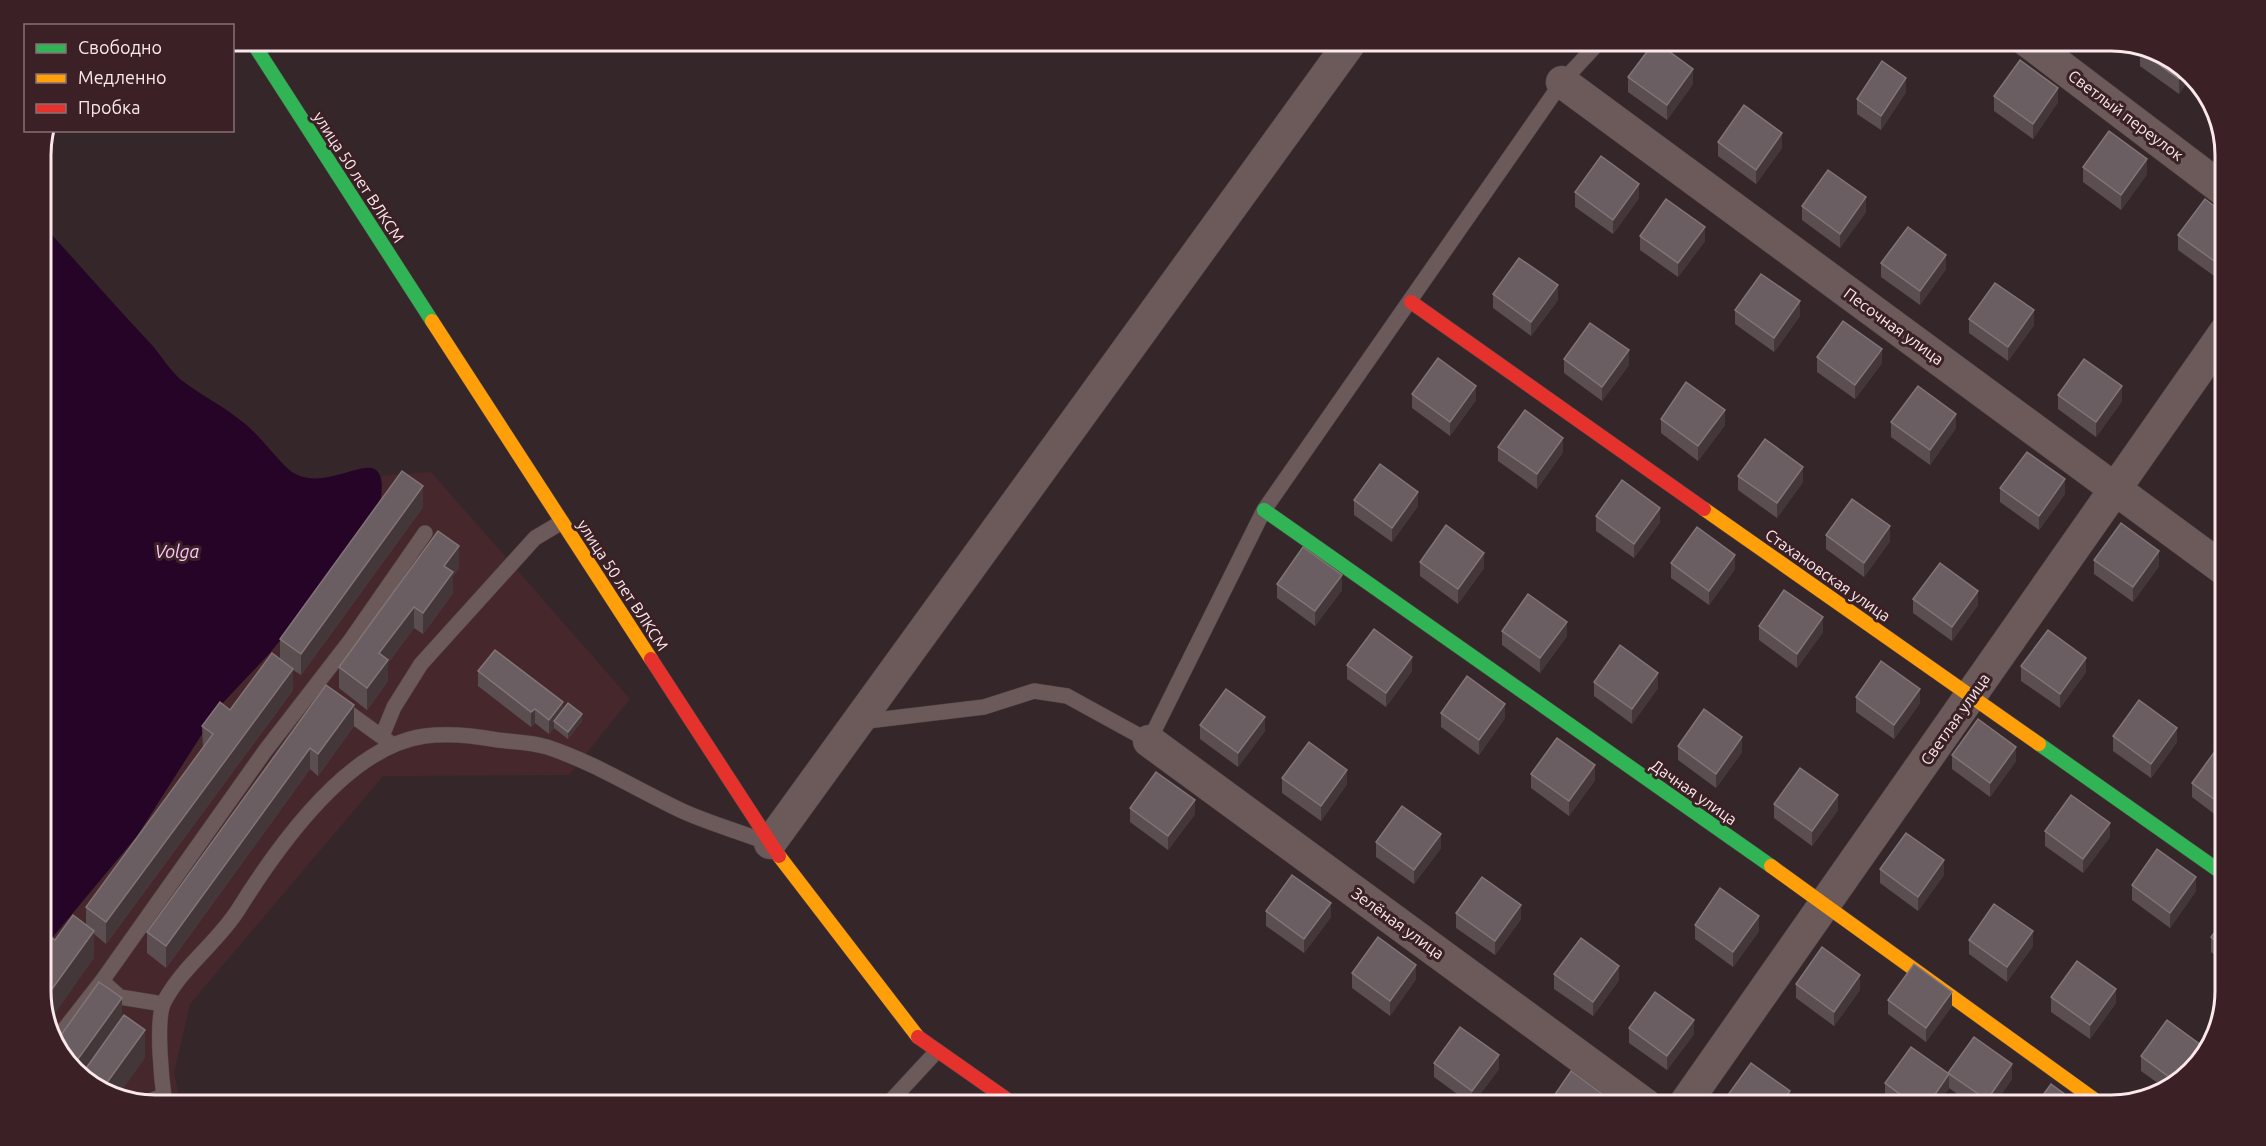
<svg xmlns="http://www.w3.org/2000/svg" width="2266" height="1146" font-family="Ubuntu,sans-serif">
<rect width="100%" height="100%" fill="#352729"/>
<polygon fill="#46282c" points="431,472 630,699 569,775 383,776 190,1004 174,1073 181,1105 155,1105 105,1094 60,1055 41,998 41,952 137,836 203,729 383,485 382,476"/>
<path fill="#260427" d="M 41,223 C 78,263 113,304 151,344 C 161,355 169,369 180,379 C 200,395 224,406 244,423 C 259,435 271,452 285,466 C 326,508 393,423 380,505 L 311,603 L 269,654 L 220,706 L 137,836 L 41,951 Z"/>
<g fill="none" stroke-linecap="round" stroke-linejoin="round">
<g stroke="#504345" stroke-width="16">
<g id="lane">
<polyline points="338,705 389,742"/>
<polyline points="859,722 984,707 1034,691 1067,696 1149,741 1264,510 1562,82 1601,40"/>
<polyline points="382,736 394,707 421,664 535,538 562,522"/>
<polyline points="102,981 265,751 350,641 425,533"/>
<polyline points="55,1041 102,981 120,997 163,1004"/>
<polyline points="144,1103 163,1096"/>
<path d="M 165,1105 C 162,1084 155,1020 164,1002 C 182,967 217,943 238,910 C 276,849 348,746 425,736 C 448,733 476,736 498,740 C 514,742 532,742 547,747 C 593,762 634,788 678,809 C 705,822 735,830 763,841"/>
<polyline points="887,1105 937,1051"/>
</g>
</g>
<g stroke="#504345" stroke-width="33">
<g id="street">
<polyline points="2026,40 2225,191"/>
<polyline points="1562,82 2225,570"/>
<polyline points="1149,741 1646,1105"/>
<polyline points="770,843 1352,40"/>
<polyline points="1684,1105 2225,332"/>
</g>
</g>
<g stroke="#504345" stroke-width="15">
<g id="fast">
<polyline points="251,40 432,321"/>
<polyline points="1264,510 1771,866"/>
<polyline points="2039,744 2225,875"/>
</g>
</g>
<g stroke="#504345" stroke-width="15">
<g id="slow">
<polyline points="432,321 651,659"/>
<polyline points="1704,509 2039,744"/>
<polyline points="779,856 918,1037"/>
<polyline points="1771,866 2102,1105"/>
</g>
</g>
<g stroke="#504345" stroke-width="15">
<g id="jam">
<polyline points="1411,302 1704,509"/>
<polyline points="651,659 779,856"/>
<polyline points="918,1037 1015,1105"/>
</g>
</g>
<use href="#lane" stroke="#6b5a59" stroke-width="15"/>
<use href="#street" stroke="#6b5a59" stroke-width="32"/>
<use href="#fast" stroke="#30b455" stroke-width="14"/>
<use href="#slow" stroke="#ff9f0a" stroke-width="14"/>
<use href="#jam" stroke="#e5322d" stroke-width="14"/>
</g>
<g fill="#5a4e51">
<polygon points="2088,40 2104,40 2098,48"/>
<polygon points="2140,51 2161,52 2190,78 2179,94 2140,66"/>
<polygon points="1628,77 1693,84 1667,120 1628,92"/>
<polygon points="1906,92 1881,130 1857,114 1857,99"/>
<polygon points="1994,96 2058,102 2033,139 1994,111"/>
<polygon points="1718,142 1782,148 1756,184 1718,156"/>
<polygon points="2083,167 2147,174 2121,210 2083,182"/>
<polygon points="1575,192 1639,198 1613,234 1575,207"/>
<polygon points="1802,206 1866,212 1840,248 1802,220"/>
<polygon points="2225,214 2225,266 2217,278 2178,250 2178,235"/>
<polygon points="1640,236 1705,241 1678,277 1640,250"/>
<polygon points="1881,263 1946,269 1920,305 1881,277"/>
<polygon points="1493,294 1558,300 1531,336 1493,308"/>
<polygon points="1735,310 1800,316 1774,352 1735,324"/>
<polygon points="1969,319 2034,325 2008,361 1969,333"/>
<polygon points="1817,357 1882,363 1855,399 1817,372"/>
<polygon points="1564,359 1629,365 1602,401 1564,373"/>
<polygon points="1412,394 1476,400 1450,436 1412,408"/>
<polygon points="2058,395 2122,401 2096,437 2058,409"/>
<polygon points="1661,419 1725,425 1698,461 1661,433"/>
<polygon points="1891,422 1956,428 1930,465 1891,437"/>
<polygon points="1498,447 1563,452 1537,489 1498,461"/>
<polygon points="1738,476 1803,482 1777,518 1738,490"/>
<polygon points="2000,488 2065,494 2039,530 2000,502"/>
<polygon points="1354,500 1418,506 1392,542 1354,515"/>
<polygon points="423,507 301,675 293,670 293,690 106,944 94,934 94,958 41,998 41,930 55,940 86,924 86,907 203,748 202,726 230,710 280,659 280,639"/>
<polygon points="1596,516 1660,522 1634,558 1596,531"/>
<polygon points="1826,535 1890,541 1864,577 1826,549"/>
<polygon points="2094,560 2159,566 2133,602 2094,574"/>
<polygon points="1420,562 1484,568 1458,604 1420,576"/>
<polygon points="1671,563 1735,569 1709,605 1671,578"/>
<polygon points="459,568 453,576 453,593 423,634 414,628 388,663 388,681 367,710 339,688 339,667"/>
<polygon points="1277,584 1342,590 1315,626 1277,598"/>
<polygon points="1913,599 1978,605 1952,641 1913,613"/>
<polygon points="1759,626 1823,632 1797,668 1759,640"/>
<polygon points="1502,631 1567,636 1540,673 1502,645"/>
<polygon points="1347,665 1412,671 1386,707 1347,679"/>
<polygon points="2021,666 2086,672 2060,708 2021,681"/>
<polygon points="478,671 563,709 582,721 568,739 554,728 549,734 535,723 531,727 478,686"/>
<polygon points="1594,682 1658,688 1632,724 1594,696"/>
<polygon points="326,685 354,726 318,776 310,769 166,968 147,953 147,932"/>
<polygon points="1856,697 1920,703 1894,739 1856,712"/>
<polygon points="1441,713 1505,718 1479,755 1441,727"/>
<polygon points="1200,725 1265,731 1238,767 1200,739"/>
<polygon points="2113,736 2177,742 2151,778 2113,751"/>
<polygon points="1678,746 1742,752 1716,788 1678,760"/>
<polygon points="2225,752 2225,822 2192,797 2192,783"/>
<polygon points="1952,755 2016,761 1990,797 1952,769"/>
<polygon points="1531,774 1595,780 1569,816 1531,788"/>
<polygon points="1282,778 1347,784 1321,821 1282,793"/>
<polygon points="1774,804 1838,810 1812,846 1774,818"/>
<polygon points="1130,808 1195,814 1168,850 1130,822"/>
<polygon points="2045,831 2110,837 2083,873 2045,846"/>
<polygon points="1376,842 1441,848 1414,884 1376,857"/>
<polygon points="1880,869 1944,875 1918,911 1880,883"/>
<polygon points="2132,885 2196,891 2170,928 2132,900"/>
<polygon points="1266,911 1331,917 1304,953 1266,926"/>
<polygon points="1456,913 1521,919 1495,955 1456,928"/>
<polygon points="2225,918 2225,962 2211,952 2211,937"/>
<polygon points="1695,925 1759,931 1733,967 1695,939"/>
<polygon points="1969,940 2033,946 2007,982 1969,954"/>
<polygon points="1352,973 1416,979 1390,1016 1352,988"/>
<polygon points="1554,974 1619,980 1593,1016 1554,989"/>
<polygon points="1796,984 1860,990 1834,1026 1796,998"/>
<polygon points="2051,997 2116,1003 2090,1039 2051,1012"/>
<polygon points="1888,1000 1952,1006 1926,1042 1888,1014"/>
<polygon points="1629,1028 1694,1034 1667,1070 1629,1043"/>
<polygon points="2205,1051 2174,1086 2166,1089 2141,1071 2141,1056"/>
<polygon points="1434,1063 1499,1069 1472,1105 1434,1077"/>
<polygon points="1948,1074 2012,1079 1993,1106 1974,1106 1949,1088 1937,1106 1897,1106 1885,1097 1885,1083"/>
<polygon points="1725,1099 1790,1105 1725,1106"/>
</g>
<g fill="#44373a">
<polygon points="2098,40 2104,40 2098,48"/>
<polygon points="1693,69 1693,84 1667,120 1667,105"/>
<polygon points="2184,72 2190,78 2179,94 2179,79"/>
<polygon points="1906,78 1906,92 1881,130 1881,116"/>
<polygon points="2058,88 2058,102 2033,139 2033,124"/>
<polygon points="1782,133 1782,148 1756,184 1756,170"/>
<polygon points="2147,159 2147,174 2121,210 2121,195"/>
<polygon points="1639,184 1639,198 1613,234 1613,220"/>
<polygon points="1866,197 1866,212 1840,248 1840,234"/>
<polygon points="1705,227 1705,241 1678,277 1678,263"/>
<polygon points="2225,252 2225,266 2217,278 2217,263"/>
<polygon points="1946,255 1946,269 1920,305 1920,291"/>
<polygon points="1558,285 1558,300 1531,336 1531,322"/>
<polygon points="1800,301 1800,316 1774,352 1774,338"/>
<polygon points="2034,310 2034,325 2008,361 2008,347"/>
<polygon points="1882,349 1882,363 1855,399 1855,385"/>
<polygon points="1629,350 1629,365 1602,401 1602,387"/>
<polygon points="1476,386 1476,400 1450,436 1450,422"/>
<polygon points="2122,386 2122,401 2096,437 2096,422"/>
<polygon points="1725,410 1725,425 1698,461 1698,446"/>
<polygon points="1956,414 1956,428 1930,465 1930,450"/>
<polygon points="1563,438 1563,452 1537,489 1537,474"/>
<polygon points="1803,467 1803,482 1777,518 1777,503"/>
<polygon points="2065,479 2065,494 2039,530 2039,516"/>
<polygon points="423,486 423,507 301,675 301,654"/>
<polygon points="1418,492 1418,506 1392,542 1392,528"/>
<polygon points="1660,508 1660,522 1634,558 1634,544"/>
<polygon points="1890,526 1890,541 1864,577 1864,563"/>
<polygon points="459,546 459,568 453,576 453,593 423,634 423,613 444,566"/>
<polygon points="2159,551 2159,566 2133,602 2133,587"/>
<polygon points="1484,553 1484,568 1458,604 1458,589"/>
<polygon points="1735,555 1735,569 1709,605 1709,591"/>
<polygon points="1342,575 1342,590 1315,626 1315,611"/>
<polygon points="1978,591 1978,605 1952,641 1952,627"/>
<polygon points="414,607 414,628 388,663 388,681 367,710 367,688 379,653"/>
<polygon points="1823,617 1823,632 1797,668 1797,654"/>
<polygon points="1567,622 1567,636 1540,673 1540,658"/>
<polygon points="1412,657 1412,671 1386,707 1386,693"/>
<polygon points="2086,658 2086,672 2060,708 2060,694"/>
<polygon points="293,669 293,690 106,944 106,922"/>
<polygon points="1658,673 1658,688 1632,724 1632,709"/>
<polygon points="1920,689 1920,703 1894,739 1894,725"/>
<polygon points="563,702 563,717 554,721 554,728 549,734 549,720"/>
<polygon points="1505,704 1505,718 1479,755 1479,740"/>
<polygon points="354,705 354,726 318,776 318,754"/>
<polygon points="535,709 535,723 531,727 531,712"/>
<polygon points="582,714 582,721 568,739 568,732"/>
<polygon points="1265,717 1265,731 1238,767 1238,753"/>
<polygon points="2177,728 2177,742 2151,778 2151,764"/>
<polygon points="1742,737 1742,752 1716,788 1716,774"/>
<polygon points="2016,747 2016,761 1990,797 1990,783"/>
<polygon points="310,748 310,769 166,968 166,946"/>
<polygon points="1595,765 1595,780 1569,816 1569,801"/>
<polygon points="1347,770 1347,784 1321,821 1321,806"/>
<polygon points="1838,795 1838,810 1812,846 1812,831"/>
<polygon points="1195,800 1195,814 1168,850 1168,836"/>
<polygon points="2110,823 2110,837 2083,873 2083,859"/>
<polygon points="1441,834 1441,848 1414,884 1414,870"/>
<polygon points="1944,860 1944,875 1918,911 1918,897"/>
<polygon points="2196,877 2196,891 2170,928 2170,913"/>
<polygon points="1331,903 1331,917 1304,953 1304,939"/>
<polygon points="1521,905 1521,919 1495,955 1495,941"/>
<polygon points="1759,916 1759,931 1733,967 1733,952"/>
<polygon points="94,931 94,958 49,1022 42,1003"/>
<polygon points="2033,931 2033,946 2007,982 2007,967"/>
<polygon points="1416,965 1416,979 1390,1016 1390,1001"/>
<polygon points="1619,966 1619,980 1593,1016 1593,1002"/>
<polygon points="1860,975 1860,990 1834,1026 1834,1012"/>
<polygon points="2116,989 2116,1003 2090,1039 2090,1025"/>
<polygon points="1952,992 1952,1006 1926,1042 1926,1028"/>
<polygon points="122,998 122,1026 85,1077 73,1066"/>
<polygon points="1694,1020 1694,1034 1667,1070 1667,1056"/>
<polygon points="145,1030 145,1058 117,1097 105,1094 101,1091"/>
<polygon points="1499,1055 1499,1069 1472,1105 1472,1091"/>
<polygon points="2012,1064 2012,1079 1993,1106 1987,1106 1987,1100"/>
<polygon points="1949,1074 1949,1089 1937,1106 1927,1106"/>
<polygon points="1790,1091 1790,1106 1779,1106"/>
</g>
<g fill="#6b5e62" stroke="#827477" stroke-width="1.5">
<polygon points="1655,41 1693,69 1667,105 1628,77"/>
<polygon points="2143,48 2161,52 2184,72 2179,79 2140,51"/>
<polygon points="2020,60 2058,88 2033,124 1994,96"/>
<polygon points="1882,61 1906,78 1881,116 1857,99"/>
<polygon points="1744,105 1782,133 1756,170 1718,142"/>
<polygon points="2109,131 2147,159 2121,195 2083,167"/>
<polygon points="1601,156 1639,184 1613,220 1575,192"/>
<polygon points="1828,170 1866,197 1840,234 1802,206"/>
<polygon points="1666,199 1705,227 1678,263 1640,236"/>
<polygon points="2205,199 2225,214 2225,252 2217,263 2178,235"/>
<polygon points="1908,227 1946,255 1920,291 1881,263"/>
<polygon points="1519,258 1558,285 1531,322 1493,294"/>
<polygon points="1761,274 1800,301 1774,338 1735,310"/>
<polygon points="1995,283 2034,310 2008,347 1969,319"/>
<polygon points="1843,321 1882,349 1855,385 1817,357"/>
<polygon points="1590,323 1629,350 1602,387 1564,359"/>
<polygon points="1438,358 1476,386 1450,422 1412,394"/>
<polygon points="2084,359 2122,386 2096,422 2058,395"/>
<polygon points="1686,382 1725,410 1698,446 1661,419"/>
<polygon points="1918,386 1956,414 1930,450 1891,422"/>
<polygon points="1525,410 1563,438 1537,474 1498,447"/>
<polygon points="1765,439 1803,467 1777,503 1738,476"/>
<polygon points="2027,452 2065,479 2039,516 2000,488"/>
<polygon points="1380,464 1418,492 1392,528 1354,500"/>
<polygon points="402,471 423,486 301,654 280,639"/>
<polygon points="1622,480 1660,508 1634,544 1596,516"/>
<polygon points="1852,499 1890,526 1864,563 1826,535"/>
<polygon points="2121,523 2159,551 2133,587 2094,560"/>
<polygon points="1446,525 1484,553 1458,589 1420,562"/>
<polygon points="1697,527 1735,555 1709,591 1671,563"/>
<polygon points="438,531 459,546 444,566 453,572 423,613 414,607 379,653 388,660 367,688 339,667"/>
<polygon points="1303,547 1342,575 1315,611 1277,584"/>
<polygon points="1940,563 1978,591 1952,627 1913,599"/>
<polygon points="1784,590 1823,617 1797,654 1759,626"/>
<polygon points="1528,594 1567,622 1540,658 1502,631"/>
<polygon points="1374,629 1412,657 1386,693 1347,665"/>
<polygon points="2048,630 2086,658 2060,694 2021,666"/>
<polygon points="1620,645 1658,673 1632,709 1594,682"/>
<polygon points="495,650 563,702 549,720 535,709 531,712 478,671"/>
<polygon points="272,653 293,669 106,922 86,907 213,734 202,726 220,702 230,710"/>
<polygon points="1881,661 1920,689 1894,725 1856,697"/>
<polygon points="1467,676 1505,704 1479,740 1441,713"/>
<polygon points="326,685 354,705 318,754 310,748 166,946 147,932"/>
<polygon points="1226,689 1265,717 1238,753 1200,725"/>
<polygon points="2139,700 2177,728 2151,764 2113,736"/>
<polygon points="568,703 582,714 568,732 554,721"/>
<polygon points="1704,709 1742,737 1716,774 1678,746"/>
<polygon points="1978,719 2016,747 1990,783 1952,755"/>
<polygon points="1557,738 1595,765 1569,801 1531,774"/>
<polygon points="1309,742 1347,770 1321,806 1282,778"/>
<polygon points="2218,747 2225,752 2225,807 2192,783"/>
<polygon points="1800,768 1838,795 1812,831 1774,804"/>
<polygon points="1156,772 1195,800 1168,836 1130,808"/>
<polygon points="2071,795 2110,823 2083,859 2045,831"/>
<polygon points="1402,806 1441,834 1414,870 1376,842"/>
<polygon points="1906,833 1944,860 1918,897 1880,869"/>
<polygon points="2157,849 2196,877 2170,913 2132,885"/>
<polygon points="1292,875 1331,903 1304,939 1266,911"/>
<polygon points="1482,877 1521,905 1495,941 1456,913"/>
<polygon points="1720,888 1759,916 1733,952 1695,925"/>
<polygon points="1994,904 2033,931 2007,967 1969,940"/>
<polygon points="73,915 94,931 42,1003 41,998 41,960 43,958 41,956 41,930 55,940"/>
<polygon points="2225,918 2225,948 2211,937"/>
<polygon points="1378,937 1416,965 1390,1001 1352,973"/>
<polygon points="1581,938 1619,966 1593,1002 1554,974"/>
<polygon points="1822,947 1860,975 1834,1012 1796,984"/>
<polygon points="2077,961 2116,989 2090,1025 2051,997"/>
<polygon points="1914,964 1952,992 1926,1028 1888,1000"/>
<polygon points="99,982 122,998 73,1066 60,1055 56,1042"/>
<polygon points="1655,992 1694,1020 1667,1056 1629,1028"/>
<polygon points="124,1015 145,1030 101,1091 82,1074"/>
<polygon points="2167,1020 2205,1048 2193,1064 2177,1083 2141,1056"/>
<polygon points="1460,1027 1499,1055 1472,1091 1434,1063"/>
<polygon points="1974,1037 2012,1064 1987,1100 1948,1073"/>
<polygon points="1911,1047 1949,1074 1927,1106 1916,1106 1885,1083"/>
<polygon points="1751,1063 1790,1091 1779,1106 1734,1106 1725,1099"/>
<polygon points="1571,1071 1609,1099 1605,1106 1547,1106"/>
<polygon points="2051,1084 2081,1106 2035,1106"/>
</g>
<g text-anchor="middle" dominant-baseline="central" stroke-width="6" stroke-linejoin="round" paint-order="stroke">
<g font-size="16" fill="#fae8ea" stroke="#3b2125">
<text transform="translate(2126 115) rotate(37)">Светлый переулок</text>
<text transform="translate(359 177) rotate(57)">улица 50 лет ВЛКСМ</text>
<text transform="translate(1894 326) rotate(36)">Песочная улица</text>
<text transform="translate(1828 575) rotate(35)">Стахановская улица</text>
<text transform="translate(623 585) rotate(57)">улица 50 лет ВЛКСМ</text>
<text transform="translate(1955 719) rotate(-55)">Светлая улица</text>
<text transform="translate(1694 792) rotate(35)">Дачная улица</text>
<text transform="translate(1398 923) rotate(36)">Зелёная улица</text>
</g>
<g font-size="18" font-style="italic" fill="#fec8ff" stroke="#3b2125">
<text x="177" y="551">Volga</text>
</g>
</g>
<path d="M0 0H2266V1146H0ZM155 51H2111A104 104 0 0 1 2215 155V991A104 104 0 0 1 2111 1095H155A104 104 0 0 1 51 991V155A104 104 0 0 1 155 51Z" fill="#3b2125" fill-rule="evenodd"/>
<path fill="none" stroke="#fae8ea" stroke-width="3" d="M155 51H2111A104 104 0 0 1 2215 155V991A104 104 0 0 1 2111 1095H155A104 104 0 0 1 51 991V155A104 104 0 0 1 155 51Z"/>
<rect x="24" y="24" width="210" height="108" fill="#3b2125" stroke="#877174" stroke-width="1.5"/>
<rect x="36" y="44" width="30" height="9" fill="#30b455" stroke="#877174" stroke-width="1.5"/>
<text x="78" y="54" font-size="18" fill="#fae8ea">Свободно</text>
<rect x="36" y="74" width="30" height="9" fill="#ff9f0a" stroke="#877174" stroke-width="1.5"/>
<text x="78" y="84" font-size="18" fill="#fae8ea">Медленно</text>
<rect x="36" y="104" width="30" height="9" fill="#e5322d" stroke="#877174" stroke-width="1.5"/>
<text x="78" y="114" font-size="18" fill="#fae8ea">Пробка</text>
</svg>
